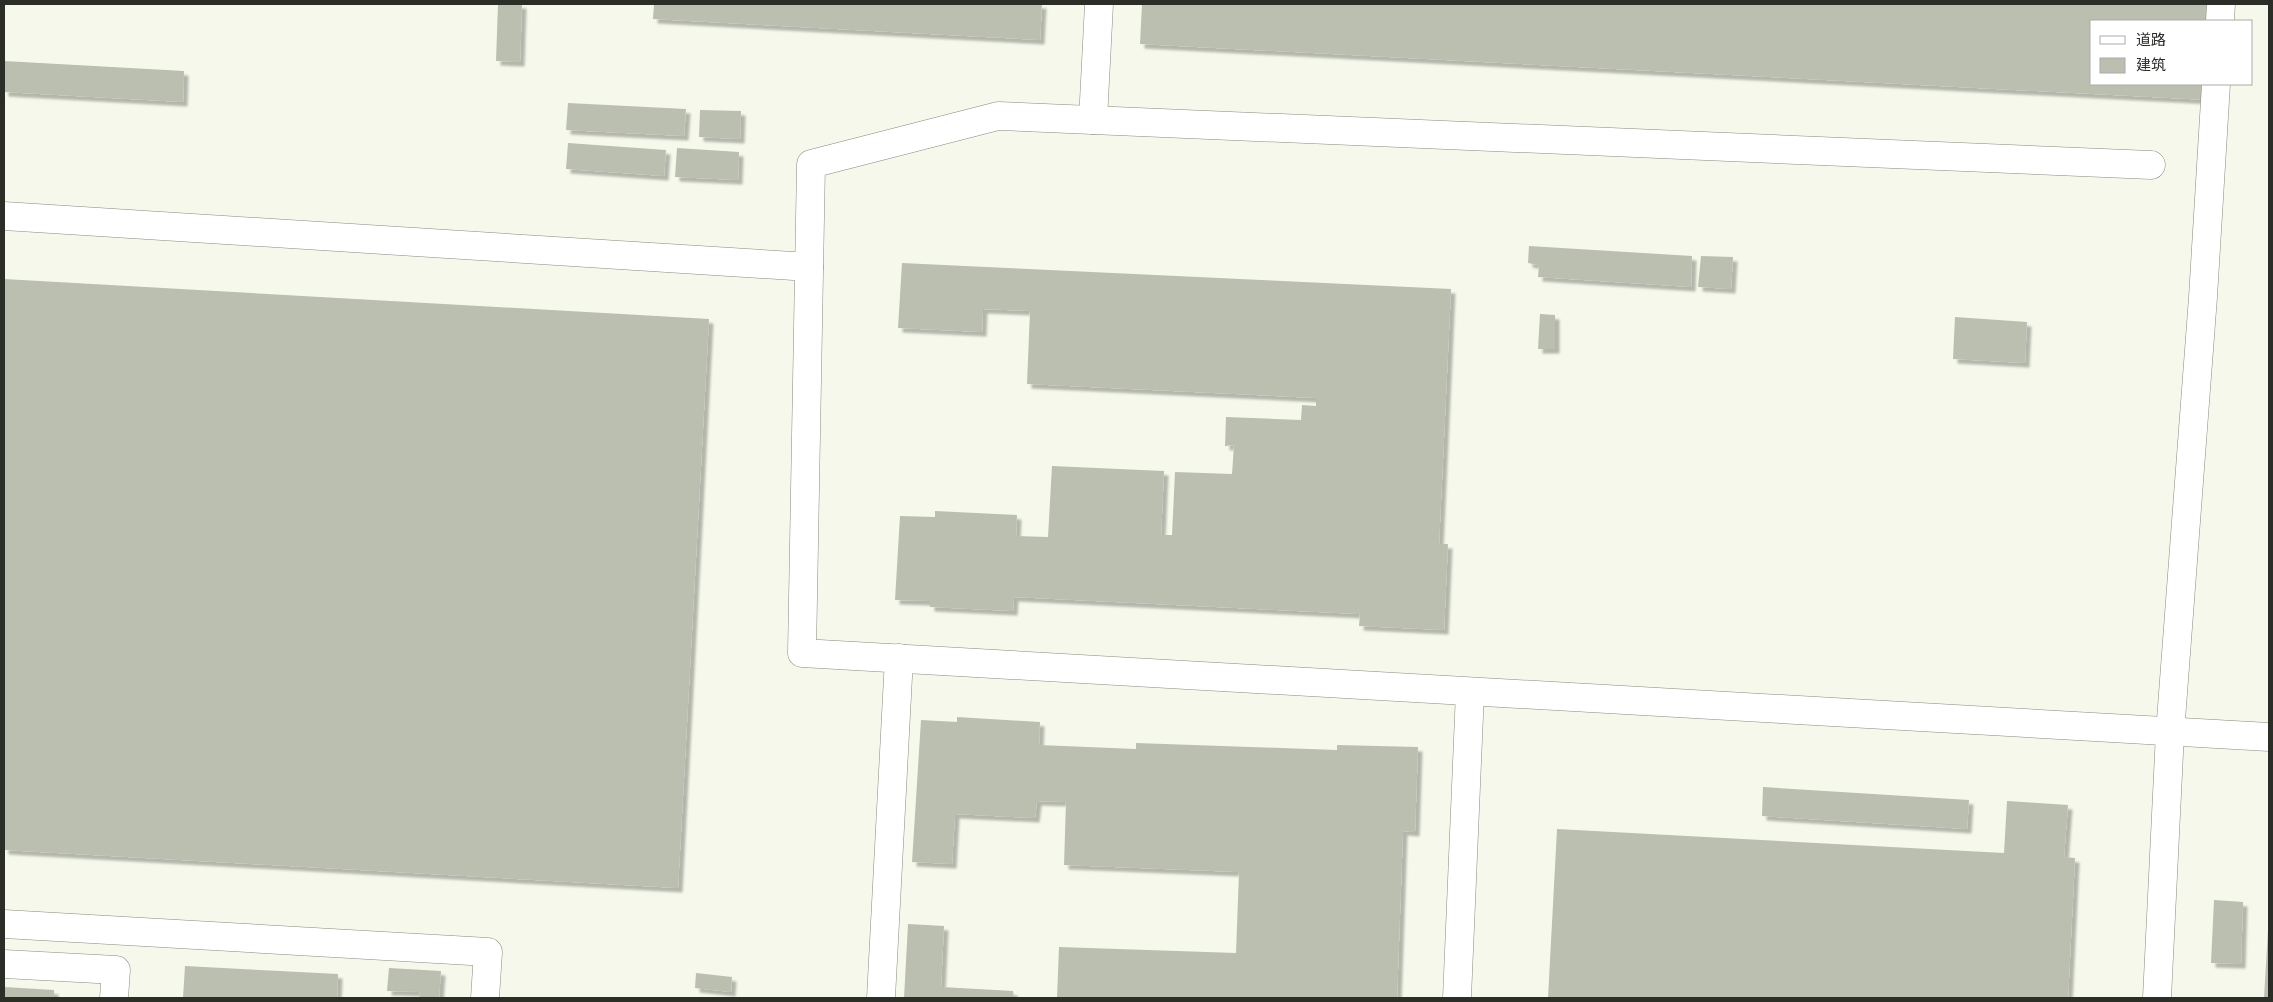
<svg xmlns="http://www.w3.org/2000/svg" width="2273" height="1002" font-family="'IBM Plex Sans','Noto Sans SC',sans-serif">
<defs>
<filter id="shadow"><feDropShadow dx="4.5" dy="4.5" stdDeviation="1" flood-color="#0004"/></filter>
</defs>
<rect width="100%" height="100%" fill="#f5f8ea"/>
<g fill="#bbbfb0" filter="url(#shadow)">
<polygon points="498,4 522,4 520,62 496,61"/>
<polygon points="654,4 1042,4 1040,40 653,19"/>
<polygon points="1142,4 2213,4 2212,21 2092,21 2092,84 2208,84 2208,100 1140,44"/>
<polygon points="4,61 184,71 183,102 4,92"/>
<polygon points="568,103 686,109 684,136 566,130"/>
<polygon points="700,110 741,111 740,139 699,137"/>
<polygon points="568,143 666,150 664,176 566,169"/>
<polygon points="677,148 739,152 738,180 675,177"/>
<polygon points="1529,246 1692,256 1691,287 1538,277 1539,265 1528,263"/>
<polygon points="1701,256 1733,257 1731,289 1698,287"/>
<polygon points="902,263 1451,289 1439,544 1448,544 1444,630 1359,626 1360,614 1014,597 1013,611 930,607 930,601 895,600 900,516 935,517 935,511 1017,515 1016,536 1048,537 1052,466 1164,471 1161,535 1172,535 1175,472 1232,474 1234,445 1225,446 1226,417 1301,420 1302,405 1316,406 1316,398 1027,384 1030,311 983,309 982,332 898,328"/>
<polygon points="4,279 709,319 678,888 4,850"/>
<polygon points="1540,314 1555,315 1555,349 1538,349"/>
<polygon points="1955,317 2027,322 2025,363 1953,359"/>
<polygon points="957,717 1040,722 1039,745 1136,749 1136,743 1337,750 1337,745 1418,747 1415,832 1403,831 1397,998 1057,998 1059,947 1236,953 1239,872 1064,865 1066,802 1037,801 1035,818 955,814 952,864 912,862 921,720 957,722"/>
<polygon points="1763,787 1969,800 1967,829 1762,816"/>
<polygon points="2007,801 2068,805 2064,857 2075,858 2068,998 1548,998 1557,829 2004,853"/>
<polygon points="2214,900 2243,902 2241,964 2211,963"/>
<polygon points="908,924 944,926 941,987 1013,991 1014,998 904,998"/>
<polygon points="2268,930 2269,998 2264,998"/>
<polygon points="185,966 338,974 337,998 183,998"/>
<polygon points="389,968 441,971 439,998 419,998 420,992 387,991"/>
<polygon points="696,973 732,977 731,992 695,988"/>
<polygon points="4,987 54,990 54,998 4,998"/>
</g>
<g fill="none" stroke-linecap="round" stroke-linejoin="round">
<g stroke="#888b7e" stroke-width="29">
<g id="minor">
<polyline points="2220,21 2221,4"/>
<polyline points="1093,120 1099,4"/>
<polyline points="2151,165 998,116 811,164 802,653 2269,737"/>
<polyline points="4,216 809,267"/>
<polyline points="4,924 488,952 485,998"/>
<polyline points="4,964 116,970 114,998"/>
<polyline points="881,998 899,658"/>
<polyline points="1457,998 1470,692"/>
<polyline points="2157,998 2170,733 2203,297 2216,84"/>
</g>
</g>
<use href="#minor" stroke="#fff" stroke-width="28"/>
</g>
<rect width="2273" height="1002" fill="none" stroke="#2b2d27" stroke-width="10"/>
<rect x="2090" y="20" width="162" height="65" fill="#ffffff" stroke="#aaaba9"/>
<rect x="2100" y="36" width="25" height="8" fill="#ffffff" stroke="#aaaba9"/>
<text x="2136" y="45" font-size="15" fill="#2b2d27">道路</text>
<rect x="2100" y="58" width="25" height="15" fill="#bbbfb0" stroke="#aaaba9"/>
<text x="2136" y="70" font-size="15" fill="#2b2d27">建筑</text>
</svg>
